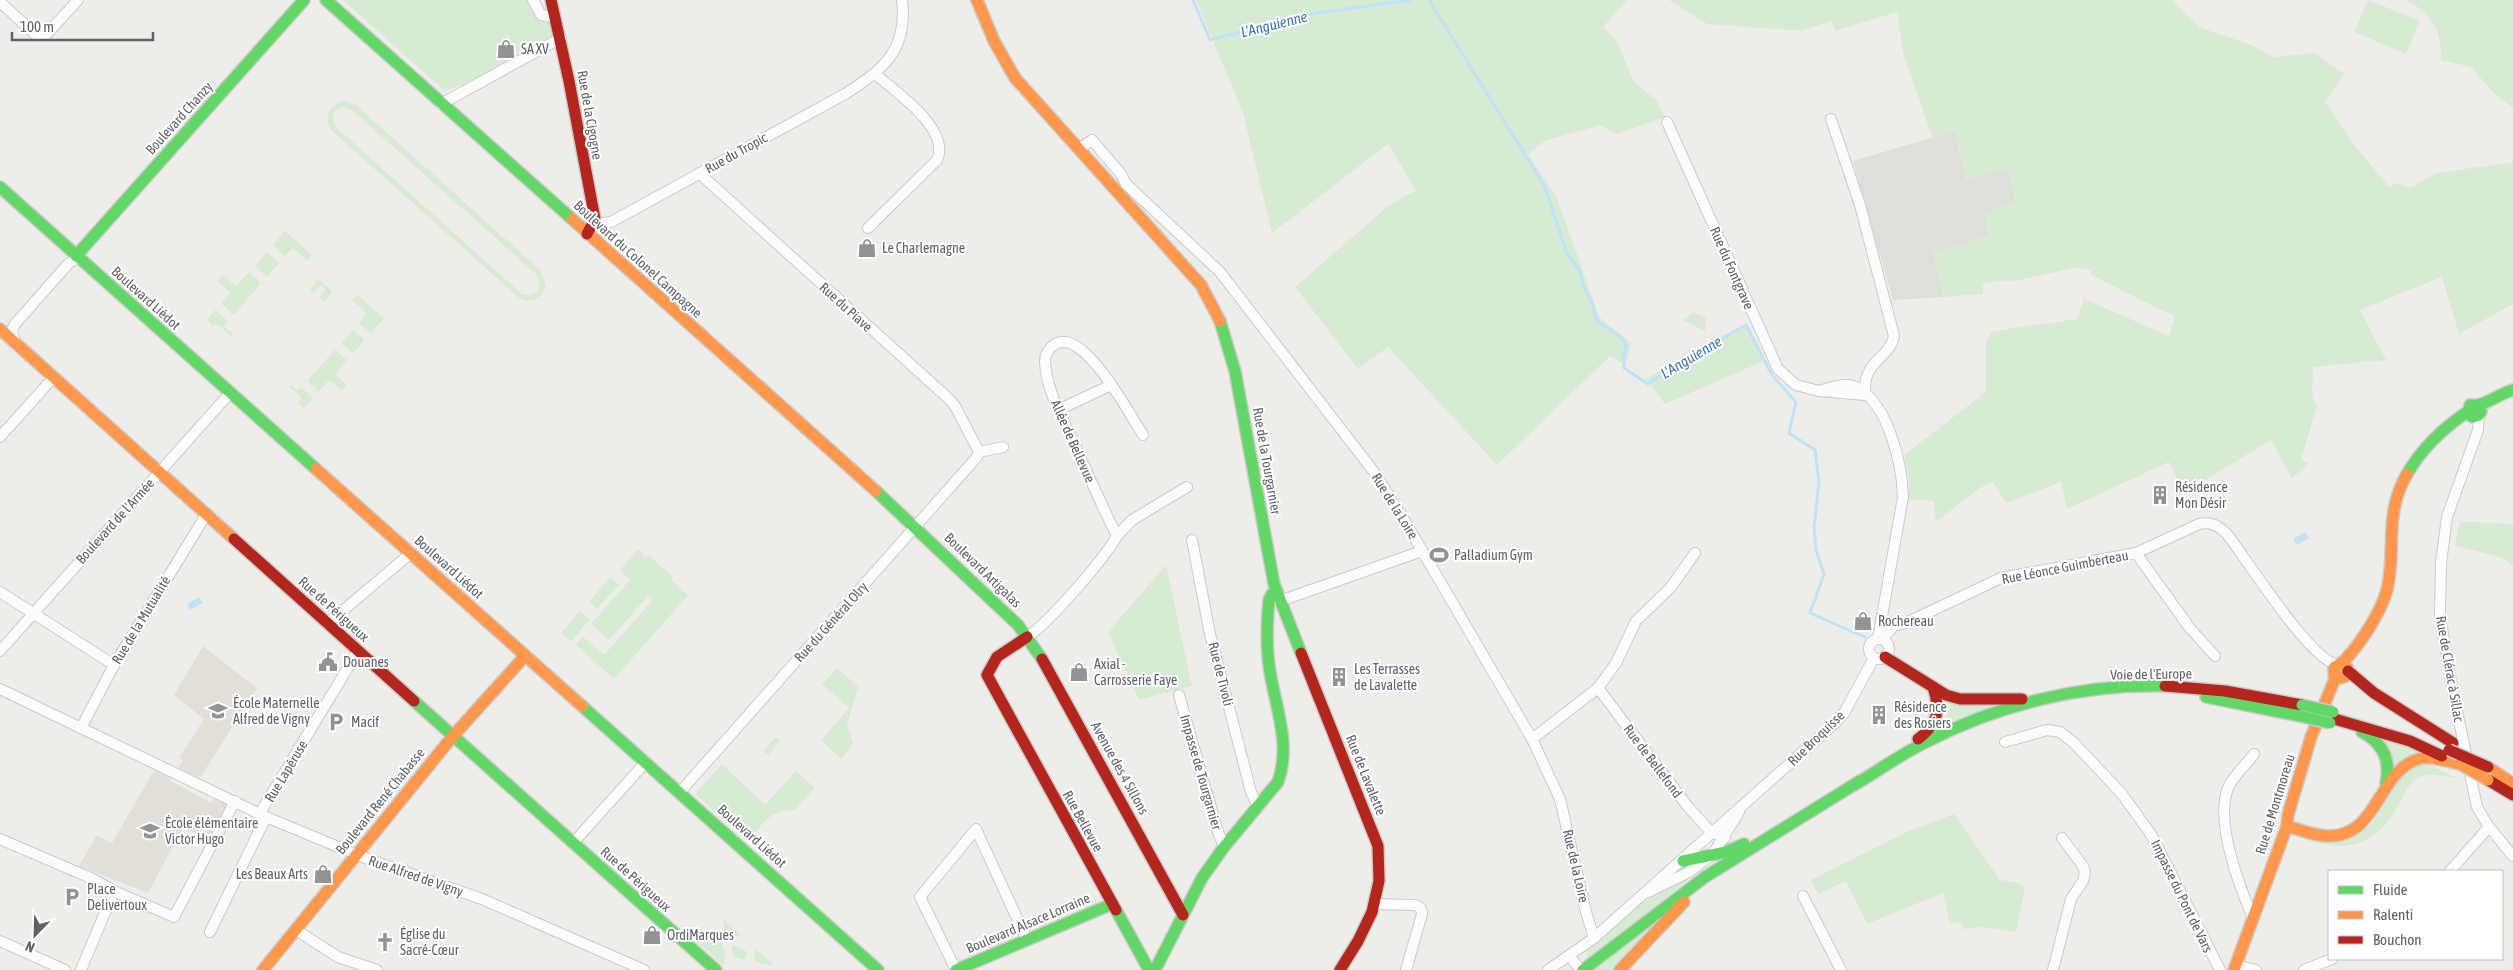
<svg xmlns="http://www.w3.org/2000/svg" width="2513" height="970" font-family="'Asap Condensed',sans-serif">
<rect width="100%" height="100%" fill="#efede9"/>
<polygon fill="#e0deda" points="1955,131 1966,179 2008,168 2015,202 1988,236 1934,253 1943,297 1893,300 1853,161"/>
<g fill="#e2dfd9">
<polygon points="203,646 257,688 200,778 178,768 183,760 179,758 204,719 174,695"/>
<polygon points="155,769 170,777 169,780 211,803 214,797 227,804 208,840 183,827 148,893 79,866 97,835 112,843"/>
</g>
<g fill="#d7ebd4" fill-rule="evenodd">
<polygon points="343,0 528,0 553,21 555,36 504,68 445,91"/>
<polygon points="1196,0 1627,0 1603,27 1618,43 1634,82 1656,100 1665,117 1617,134 1600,125 1545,141 1528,154 1557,198 1599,317 1631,343 1626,365 1610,356 1497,465 1388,347 1358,369 1295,287 1387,207 1416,190 1388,144 1272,233 1243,113"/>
<polygon points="1669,0 2171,0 2201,28 2252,45 2272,57 2315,53 2344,74 2325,102 2355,146 2390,188 2395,183 2411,188 2436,173 2513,162 2513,304 2459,334 2442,277 2360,310 2386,360 2313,367 2312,397 2317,405 2301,460 2309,463 2292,478 2271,440 2184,493 2169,462 2067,509 2061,482 2006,503 1993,482 1980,488 1936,522 1934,501 1908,499 1910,484 1904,455 1986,392 1986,342 1992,331 2077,319 2084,299 2169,336 2175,317 2090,274 2091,270 2074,268 2019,280 1983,283 1983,294 1943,297 1934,253 1988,236 1984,212 2015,202 2008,168 1966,179 1955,131 1933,139 1903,53 1897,12 1835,31 1832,21 1800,31 1707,24"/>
<polygon points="2368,0 2420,21 2406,54 2354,32"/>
<path d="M 2406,0 L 2513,0 L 2513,108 L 2494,93 L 2471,67 L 2441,60 C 2442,30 2432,14 2406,0 Z"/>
<path d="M 344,101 L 356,105 L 540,270 L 546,285 C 543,298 532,304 519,298 L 331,130 C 323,117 329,104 344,101 ZM 342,107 L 352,110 L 536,274 L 540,284 L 537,292 L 529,295 L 522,294 L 335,126 L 333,120 L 333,113 Z"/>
<polygon points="285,231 312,255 308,261 293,248 285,256 273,245"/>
<polygon points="267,252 279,263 267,277 255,266"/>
<polygon points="249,272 261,283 234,315 221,303 230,293 218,281 223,275 236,286"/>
<polygon points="318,279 333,292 324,302 319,297 326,290 321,285 314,293 310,289"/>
<polygon points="357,295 384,318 371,333 359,323 367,313 352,300"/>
<polygon points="215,310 228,321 224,326 233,334 231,336 218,324 213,326 207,320"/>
<polygon points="1692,313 1700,314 1706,319 1705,331 1683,320"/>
<polygon points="1747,323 1766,360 1665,404 1646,379"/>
<polygon points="353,330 365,340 353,353 341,343"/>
<polygon points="335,350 347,360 335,374 347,385 342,391 329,380 319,391 307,381"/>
<polygon points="290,384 298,391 301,387 313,398 304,408 297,402 301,400 300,396 289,386"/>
<polygon points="2460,521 2513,524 2513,566 2501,557 2455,546"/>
<polygon points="638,549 646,557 648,555 673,577 671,580 688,595 614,679 576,645 583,637 604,655 653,600 648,596 609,640 591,624 630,580 620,570"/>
<polygon points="1166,565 1192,686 1139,700 1108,632"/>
<polygon points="610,577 619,585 597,609 589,602"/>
<polygon points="580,611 590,619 571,641 561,633"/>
<polygon points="837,668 858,687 847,725 853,743 841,759 821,740 849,708 822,684"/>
<polygon points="1942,699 1966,705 1995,707 1965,715 1936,730 1948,712"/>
<polygon points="776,737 780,741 768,755 763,751"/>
<polygon points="2381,740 2434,755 2395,770"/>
<path d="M 722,764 L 765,805 L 796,771 L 815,788 L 794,811 C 773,806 760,827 748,841 L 695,794 Z"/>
<path d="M 2421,765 L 2429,765 L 2460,779 C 2446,777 2430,771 2418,778 C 2408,783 2403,797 2398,806 C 2377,845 2346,854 2307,839 C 2399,853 2367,780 2421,765 Z"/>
<polygon points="1954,814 2000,880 2015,882 2025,888 2016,932 1983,927 1964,929 1961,922 1950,923 1943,893 1867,924 1846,881 1818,894 1811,880 1907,832"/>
<path d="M 1687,877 L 1688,880 L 1588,959 L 1586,957 L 1587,950 C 1619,921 1647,896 1687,877 Z"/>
<polygon points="1670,909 1614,970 1596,970 1595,969"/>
<polygon points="723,919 740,934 740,936 731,938 724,933"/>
<path d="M 710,931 C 723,935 727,955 724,966 L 695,940 Z"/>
<path d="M 734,945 L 745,950 L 747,955 L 745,959 C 738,960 731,955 732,948 Z"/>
<polygon points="756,949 773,964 772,965 756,962 754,957"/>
</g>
<g fill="#bee2f8">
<polygon points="2305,532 2309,538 2297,545 2293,539"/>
<polygon points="199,597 203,603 190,610 187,604"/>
</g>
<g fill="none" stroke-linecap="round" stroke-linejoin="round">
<g stroke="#bee2f8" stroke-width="3">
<polyline points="1193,0 1210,40 1317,13 1411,0"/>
<polyline points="1429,0 1545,187 1567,254 1580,271 1583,286 1591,300 1597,321 1621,337 1626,346 1623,360 1624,368 1648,384 1675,365 1746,325 1772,375 1796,402 1789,433 1815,450 1819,482 1814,527 1816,550 1824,574 1810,613 1865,637"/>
</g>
<g stroke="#cacac9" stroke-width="12">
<g id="street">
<polyline points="533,0 541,15 555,17"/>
<polyline points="0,2 35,34 46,35 78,0"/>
<polyline points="441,104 561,38"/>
<path d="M 1831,119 L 1860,205 L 1894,336 C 1891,354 1870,361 1866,379 C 1865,384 1865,390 1865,395"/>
<polyline points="1667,122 1778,369 1796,385 1819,391"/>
<polyline points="1079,149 1092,140 1121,174 1126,184 1220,272 1374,472 1406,523 1532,739 1560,799 1586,912 1594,938"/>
<polyline points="699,173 949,399 955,406 979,452"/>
<path d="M 594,224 L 611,222 L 845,94 C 884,69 908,50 902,0"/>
<path d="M 868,228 L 937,160 C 951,129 896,92 875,74"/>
<polyline points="15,342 12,330 15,324 69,263 78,258"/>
<path d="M 1865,395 L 1819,391 C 1829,388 1843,383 1853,386 C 1888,399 1902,465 1903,497 L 1878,639"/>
<polyline points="1058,410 1111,385"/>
<polyline points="2479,415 2478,430 2447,517 2441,563 2440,616 2451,682 2477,807 2489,827 2513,856"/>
<polyline points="0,437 54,377"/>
<polyline points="979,452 1003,447"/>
<polyline points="1117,536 1132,520 1187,487"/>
<polyline points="1192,540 1210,634 1251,792 1258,806"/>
<polyline points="2136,553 2189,627 2215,656"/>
<polyline points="0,592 114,665"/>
<polyline points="1280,601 1422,551"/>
<polyline points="327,624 411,553"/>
<path d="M 1027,637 C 1049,623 1104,559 1117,536 C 1101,504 1087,472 1072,439 C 1061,414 1046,389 1045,361 C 1045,354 1049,348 1054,345 C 1082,324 1130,415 1143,435"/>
<path d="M 1882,639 L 1894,626 L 1908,622 L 2001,578 L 2136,553 L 2199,524 C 2211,521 2219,526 2227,534 C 2245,557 2312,663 2337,664"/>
<circle cx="1879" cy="649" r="10"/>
<polyline points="0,651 230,393"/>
<polyline points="1598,688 1689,808 1711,832 1725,838"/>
<polyline points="0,689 266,817 365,858 482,899 644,970"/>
<polyline points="1179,695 1217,829 1224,847"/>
<polyline points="81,728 114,665 206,515"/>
<polyline points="1532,739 1598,688 1616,663 1636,621 1671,587 1695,553"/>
<polyline points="2005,742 2047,730 2060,732 2074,743 2122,794 2152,836 2220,970"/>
<polyline points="680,792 977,457 979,452"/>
<polyline points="260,813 358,651"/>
<polyline points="0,839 93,879 114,891"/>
<polyline points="573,843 646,762"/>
<polyline points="2450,871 2489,827"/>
<polyline points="1648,892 1689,872 1713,854 1739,812"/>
<polyline points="1803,896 1841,970"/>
<polyline points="1376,904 1415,905 1421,908 1422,914 1406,970"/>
<path d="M 2252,916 C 2239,885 2215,822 2228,788 C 2233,776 2246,765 2254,754"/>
<polyline points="296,930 338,957 377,970"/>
<polyline points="210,932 266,817"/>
<polyline points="0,941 65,970"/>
<polyline points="1570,956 1580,970"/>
<polyline points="2236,965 2256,970"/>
<polyline points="81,970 114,891 174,917 235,801"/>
<polyline points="956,970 920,897 976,829 1027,940"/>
<polyline points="1548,970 1594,938 1835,723 1844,713 1874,658"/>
<polyline points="2053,970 2071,899 2083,881 2085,872 2083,866 2062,838"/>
<polyline points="2304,970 2332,959"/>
</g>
</g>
<g stroke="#cbcbcb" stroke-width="14">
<g id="fast">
<polyline points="326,0 572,219"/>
<polyline points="0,187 316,469"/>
<polyline points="76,256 304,0"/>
<polyline points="1220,321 1235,371 1274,584 1301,653"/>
<path d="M 2479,406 L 2481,411 L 2479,415 L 2473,417 L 2468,414 L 2470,405 C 2485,407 2498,394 2513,390"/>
<path d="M 2407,474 C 2422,448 2442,429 2467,412"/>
<polyline points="876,491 1018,625 1042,659"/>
<polyline points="2206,697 2300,716"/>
<polyline points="414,701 716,970"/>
<polyline points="582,706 878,970"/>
<path d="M 2362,732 C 2383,743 2391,760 2386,783"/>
<path d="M 1854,785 C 1878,771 1901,754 1926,742 C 1999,704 2083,684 2165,686"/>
<polyline points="1683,861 1726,852 1744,844"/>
<polyline points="1116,910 1149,970"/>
<polyline points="956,970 1112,904"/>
<path d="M 1155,970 L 1202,878 L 1224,847 L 1278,782 C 1292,743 1274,704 1269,665 C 1266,644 1267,622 1269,600 L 1272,594 L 1277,592"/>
<polyline points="1583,970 1705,877 1860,781"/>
</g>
</g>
<g stroke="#cbcbcb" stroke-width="14">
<g id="slow">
<polyline points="977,0 994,41 1015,78 1201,285 1220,321"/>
<polyline points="572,219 876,491"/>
<polyline points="0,329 234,539"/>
<polyline points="316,469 582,706"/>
<path d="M 2341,663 L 2347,667 L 2346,676 L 2340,678 L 2334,674 L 2334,668 C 2338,664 2343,663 2346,659 C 2362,641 2380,614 2387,590 C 2397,549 2383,516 2407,474"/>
<polyline points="2488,767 2513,784"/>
<path d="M 2287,826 C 2301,830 2314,836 2328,836 C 2380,837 2377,768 2422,758 C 2434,756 2448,762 2460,764"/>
<polyline points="263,970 453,736 525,656"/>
<polyline points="1620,970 1684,902"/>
<polyline points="2234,970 2287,826 2288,815 2311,737 2336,676"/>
</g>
</g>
<g stroke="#cbcbcb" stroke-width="14">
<g id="jam">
<polyline points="551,0 569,81 595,219 587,234"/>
<polyline points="234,539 414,701"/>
<polyline points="1027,637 997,657 987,675 1116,910"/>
<polyline points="1301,653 1378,846 1379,881 1372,912 1358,941 1340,970"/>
<polyline points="1885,657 1946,695 1960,699 2022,699"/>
<polyline points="1042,659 1183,915"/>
<polyline points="2348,671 2374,693 2453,743"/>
<polyline points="2165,686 2225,691 2302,705"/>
<polyline points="2331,718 2410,741 2442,756"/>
<path d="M 1918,739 C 1938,724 1941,711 1933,687"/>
<polyline points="2488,780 2513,795"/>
</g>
</g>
<use href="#street" stroke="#fdfcfc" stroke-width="10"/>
<use href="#fast" stroke="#63d668" stroke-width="11"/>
<use href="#slow" stroke="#ff974d" stroke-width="11"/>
<use href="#jam" stroke="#b3261e" stroke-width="11"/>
<g stroke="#cbcbcb" stroke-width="14" stroke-linecap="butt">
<g id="fast-bridge">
<polyline points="2302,705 2333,712"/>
<polyline points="2300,716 2330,723"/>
</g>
</g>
<g stroke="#cbcbcb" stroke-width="14" stroke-linecap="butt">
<polyline id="slow-bridge" points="2460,764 2488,780"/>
</g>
<g stroke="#cbcbcb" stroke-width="14" stroke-linecap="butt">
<polyline id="jam-bridge" points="2449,750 2488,767"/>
</g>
<use href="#fast-bridge" stroke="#63d668" stroke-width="11"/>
<use href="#slow-bridge" stroke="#ff974d" stroke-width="11"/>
<use href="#jam-bridge" stroke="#b3261e" stroke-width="11"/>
</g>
<defs>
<g id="shop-bare" transform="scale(1.5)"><path d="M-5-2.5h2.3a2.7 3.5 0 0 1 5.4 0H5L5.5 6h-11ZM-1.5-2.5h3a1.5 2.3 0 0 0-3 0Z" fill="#919395" stroke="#fff" stroke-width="2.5" paint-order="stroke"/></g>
<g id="building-bare" transform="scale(1.5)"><path d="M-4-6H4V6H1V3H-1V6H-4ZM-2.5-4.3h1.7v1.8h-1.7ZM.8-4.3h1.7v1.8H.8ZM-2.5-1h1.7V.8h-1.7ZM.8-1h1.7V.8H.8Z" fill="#919395" stroke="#fff" stroke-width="2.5" paint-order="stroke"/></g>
<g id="stadium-bare" transform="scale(1.5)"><path d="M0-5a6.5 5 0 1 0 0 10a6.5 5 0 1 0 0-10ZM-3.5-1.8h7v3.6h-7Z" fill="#919395" stroke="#fff" stroke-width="2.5" paint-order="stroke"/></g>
<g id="civic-bare" transform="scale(1.5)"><path d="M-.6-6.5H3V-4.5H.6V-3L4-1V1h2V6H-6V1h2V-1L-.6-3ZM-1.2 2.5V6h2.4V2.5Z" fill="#919395" stroke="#fff" stroke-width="2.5" paint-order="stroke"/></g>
<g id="school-bare" transform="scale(1.5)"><path d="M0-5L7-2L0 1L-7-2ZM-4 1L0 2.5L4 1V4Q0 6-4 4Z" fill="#919395" stroke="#fff" stroke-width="2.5" paint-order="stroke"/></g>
<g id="parking-bare" transform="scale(1.5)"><path d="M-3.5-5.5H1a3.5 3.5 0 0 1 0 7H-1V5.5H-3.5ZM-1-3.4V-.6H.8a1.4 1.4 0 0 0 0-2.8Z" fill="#919395" stroke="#fff" stroke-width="2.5" paint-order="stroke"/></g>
<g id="church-bare" transform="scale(1.5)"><path d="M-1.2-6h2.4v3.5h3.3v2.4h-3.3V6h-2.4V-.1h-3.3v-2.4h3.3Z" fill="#919395" stroke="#fff" stroke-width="2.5" paint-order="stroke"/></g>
</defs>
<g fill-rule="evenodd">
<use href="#shop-bare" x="506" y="49"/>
<use href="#shop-bare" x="867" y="248"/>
<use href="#building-bare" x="2160" y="495"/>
<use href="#stadium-bare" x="1439" y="555"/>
<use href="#shop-bare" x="1863" y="621"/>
<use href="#civic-bare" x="328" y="662"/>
<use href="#shop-bare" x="1079" y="672"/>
<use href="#building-bare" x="1339" y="677"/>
<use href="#school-bare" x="218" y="711"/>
<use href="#building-bare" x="1879" y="715"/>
<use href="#parking-bare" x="336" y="722"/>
<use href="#school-bare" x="150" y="831"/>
<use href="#shop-bare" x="323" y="874"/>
<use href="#parking-bare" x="72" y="897"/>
<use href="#shop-bare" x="652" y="935"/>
<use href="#church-bare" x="385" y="942"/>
</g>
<g text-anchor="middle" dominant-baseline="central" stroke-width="4" stroke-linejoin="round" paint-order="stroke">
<g font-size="14" fill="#5e6368" stroke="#fff" text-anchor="start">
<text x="521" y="49">SA XV</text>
<text x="882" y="248">Le Charlemagne</text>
<text x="2175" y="487">Résidence<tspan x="2175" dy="16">Mon Désir</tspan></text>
<text x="1454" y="555">Palladium Gym</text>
<text x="1878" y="621">Rochereau</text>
<text x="343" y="662">Douanes</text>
<text x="1094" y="664">Axial -<tspan x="1094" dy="16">Carrosserie Faye</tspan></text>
<text x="1354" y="669">Les Terrasses<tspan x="1354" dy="16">de Lavalette</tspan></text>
<text x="233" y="703">École Maternelle<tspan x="233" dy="16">Alfred de Vigny</tspan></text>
<text x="1894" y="707">Résidence<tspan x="1894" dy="16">des Rosiers</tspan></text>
<text x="351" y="722">Macif</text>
<text x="165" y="823">École élémentaire<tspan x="165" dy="16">Victor Hugo</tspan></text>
<text x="308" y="874" text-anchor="end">Les Beaux Arts</text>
<text x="87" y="889">Place<tspan x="87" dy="16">Delivertoux</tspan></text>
<text x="400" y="934">Église du<tspan x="400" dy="16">Sacré-Cœur</tspan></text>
<text x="667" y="935">OrdiMarques</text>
</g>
<g font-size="14" fill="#5e6368" stroke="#fff">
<text transform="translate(590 115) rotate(80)">Rue de la Cigogne</text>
<text transform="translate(179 118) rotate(-48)">Boulevard Chanzy</text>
<text transform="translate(736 153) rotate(-29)">Rue du Tropic</text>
<text transform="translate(638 259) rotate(42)">Boulevard du Colonel Campagne</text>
<text transform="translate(1732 268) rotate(66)">Rue du Fontgrave</text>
<text transform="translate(146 298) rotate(42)">Boulevard Liédot</text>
<text transform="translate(846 307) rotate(42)">Rue du Piave</text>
<text transform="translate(1073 441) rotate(66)">Allée de Bellevue</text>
<text transform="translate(1267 461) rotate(80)">Rue de la Tourgarnier</text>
<text transform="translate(1395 506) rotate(58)">Rue de la Loire</text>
<text transform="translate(115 521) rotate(-48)">Boulevard de l'Armée</text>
<text transform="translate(449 567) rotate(42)">Boulevard Liédot</text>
<text transform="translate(2065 567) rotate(-11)">Rue Léonce Guimberteau</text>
<text transform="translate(983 570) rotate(44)">Boulevard Artigalas</text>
<text transform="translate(334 609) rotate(42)">Rue de Périgueux</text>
<text transform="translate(141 620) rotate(-59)">Rue de la Mutualité</text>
<text transform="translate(831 622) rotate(-48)">Rue du Général Olry</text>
<text transform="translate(2450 669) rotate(80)">Rue de Clérac à Sillac</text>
<text transform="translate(1221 674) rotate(76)">Rue de Tivoli</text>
<text transform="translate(2151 674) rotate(-1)">Voie de l'Europe</text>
<text transform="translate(1816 738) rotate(-44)">Rue Broquisse</text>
<text transform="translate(1653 761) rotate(53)">Rue de Bellefond</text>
<text transform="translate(1120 768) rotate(61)">Avenue des 4 Sillons</text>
<text transform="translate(286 771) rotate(-59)">Rue Lapéruse</text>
<text transform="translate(1201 772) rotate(74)">Impasse de Tourgarnier</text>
<text transform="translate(1366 775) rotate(68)">Rue de Lavalette</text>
<text transform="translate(380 801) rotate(-51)">Boulevard René Chabasse</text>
<text transform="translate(2275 804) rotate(-73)">Rue de Montmoreau</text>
<text transform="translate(1083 821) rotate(61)">Rue Bellevue</text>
<text transform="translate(752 836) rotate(42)">Boulevard Liédot</text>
<text transform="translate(1576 866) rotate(77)">Rue de la Loire</text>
<text transform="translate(416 876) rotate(19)">Rue Alfred de Vigny</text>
<text transform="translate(636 879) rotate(42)">Rue de Périgueux</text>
<text transform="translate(2182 896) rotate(64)">Impasse du Pont de Vars</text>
<text transform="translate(1028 923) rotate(-23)">Boulevard Alsace Lorraine</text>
</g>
<g font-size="15" font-style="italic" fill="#3c78ae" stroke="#fff">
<text transform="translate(1274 24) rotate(-14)">L'Anguienne</text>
<text transform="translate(1691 357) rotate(-31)">L'Anguienne</text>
</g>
</g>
<rect x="2328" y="870" width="175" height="90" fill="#ffffff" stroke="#bfc1c3"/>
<rect x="2338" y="886" width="25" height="8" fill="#63d668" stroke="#bfc1c3"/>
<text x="2373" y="895" font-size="15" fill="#5e6368">Fluide</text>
<rect x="2338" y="911" width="25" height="8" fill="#ff974d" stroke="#bfc1c3"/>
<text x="2373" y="920" font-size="15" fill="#5e6368">Ralenti</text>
<rect x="2338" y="936" width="25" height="8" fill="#b3261e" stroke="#bfc1c3"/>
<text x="2373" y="945" font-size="15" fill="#5e6368">Bouchon</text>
<g transform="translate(35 935) rotate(203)" stroke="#ffffff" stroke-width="4" paint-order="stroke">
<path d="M0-4L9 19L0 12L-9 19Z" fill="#5e6368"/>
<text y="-8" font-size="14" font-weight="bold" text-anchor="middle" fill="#5e6368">N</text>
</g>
<path d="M12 32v8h141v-8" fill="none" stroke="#5e6368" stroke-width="2.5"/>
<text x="20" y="32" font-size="15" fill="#5e6368" stroke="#ffffff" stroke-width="4" paint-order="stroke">100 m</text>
</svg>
